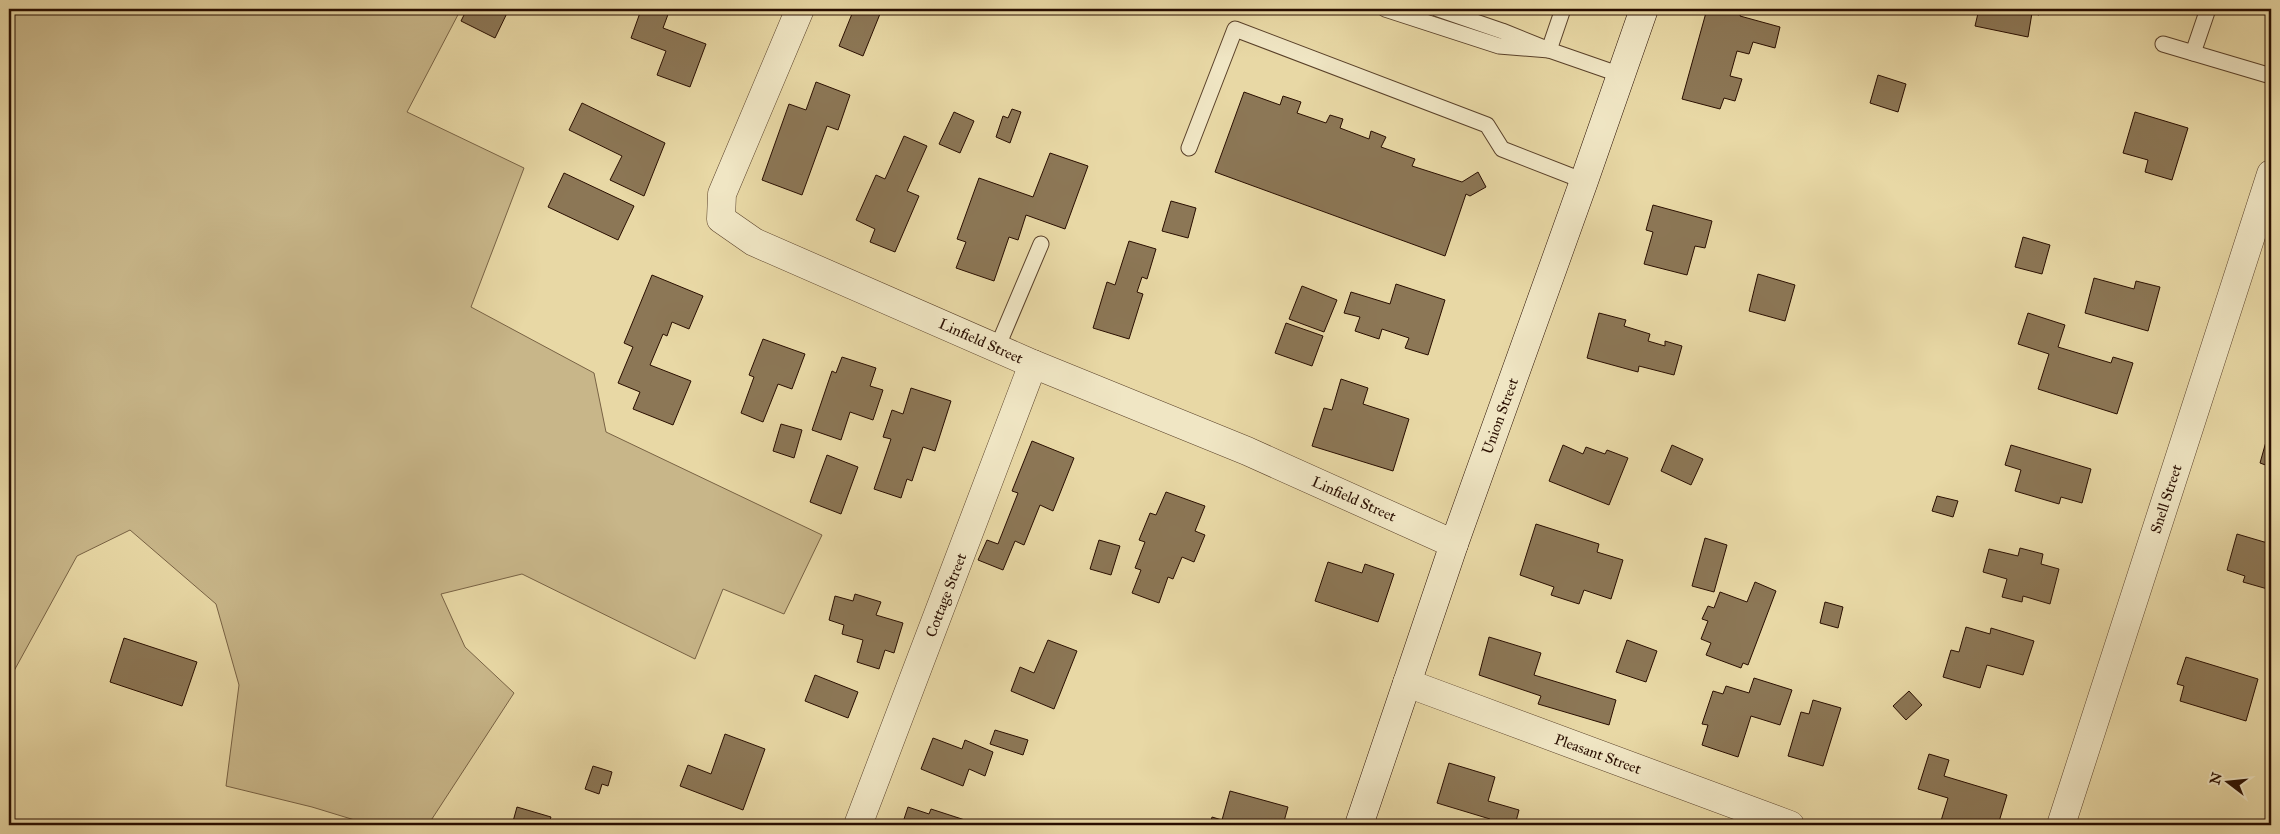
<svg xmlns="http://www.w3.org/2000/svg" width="2280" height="834" font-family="'IM FELL Great Primer',serif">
<rect width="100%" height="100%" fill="#e8d8a5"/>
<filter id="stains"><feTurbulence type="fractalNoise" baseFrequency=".004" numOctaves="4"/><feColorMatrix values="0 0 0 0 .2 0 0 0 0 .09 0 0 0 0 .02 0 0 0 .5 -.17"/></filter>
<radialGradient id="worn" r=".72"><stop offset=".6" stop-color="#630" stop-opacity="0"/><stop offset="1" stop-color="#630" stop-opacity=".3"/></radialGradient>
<polygon fill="#c8b689" stroke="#786244" points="9,9 461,9 407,112 524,168 471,307 594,373 606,432 822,535 784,614 723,589 695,659 522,574 441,594 465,647 514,693 428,825 371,825 312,807 226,786 239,685 216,604 130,530 77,556 9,680"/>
<g fill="#8c7756" stroke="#290e00">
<polygon points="467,9 509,9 495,38 461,21"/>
<polygon points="637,9 670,9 663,28 706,44 690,87 657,75 666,51 631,38 641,10"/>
<polygon points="854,9 882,9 863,56 839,46"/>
<polygon points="1481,9 1498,9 1496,14"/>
<polygon points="1707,9 1742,9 1740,16 1780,27 1775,48 1753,42 1749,54 1737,51 1730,76 1742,79 1735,101 1724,98 1720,109 1682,99"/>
<polygon points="1979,9 2041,9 2039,15 2032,13 2028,37 1975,26"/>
<polygon points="1878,75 1906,84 1898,112 1870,103"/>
<polygon points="816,82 850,95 838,130 827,126 802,195 762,180 789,104 806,110"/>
<polygon points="1244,92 1280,105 1283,96 1301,102 1297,113 1326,123 1330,115 1343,119 1340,128 1369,139 1371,131 1386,137 1381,147 1415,159 1412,166 1462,182 1478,172 1486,187 1470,196 1466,194 1445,256 1215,172"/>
<polygon points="582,103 665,143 644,196 610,180 622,156 569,130"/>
<polygon points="1012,109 1021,112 1010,143 996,137 1003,116 1008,118"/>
<polygon points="954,112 974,121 960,153 939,144"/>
<polygon points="2135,112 2188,128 2172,180 2145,172 2148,160 2123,153"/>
<polygon points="904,136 927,146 907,191 919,196 895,252 870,242 875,229 856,220 876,175 885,179"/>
<polygon points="1050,153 1088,166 1065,229 1026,215 1018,240 1009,237 994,281 956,268 966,242 957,239 979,178 1033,197"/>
<polygon points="564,173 634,206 618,240 548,207"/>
<polygon points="1171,201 1196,208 1188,238 1162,231"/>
<polygon points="1653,205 1712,221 1705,248 1695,246 1687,275 1644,264 1653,232 1646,230"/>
<polygon points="2023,237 2050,245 2042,274 2015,267"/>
<polygon points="1129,241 1156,249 1147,279 1142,277 1137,292 1143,294 1129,339 1093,328 1107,282 1115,285"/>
<polygon points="1758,274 1795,285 1785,321 1749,311"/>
<polygon points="652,275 703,296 689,329 672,322 667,336 663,334 650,365 691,381 673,425 633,409 640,392 618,383 633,347 624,343"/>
<polygon points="2094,278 2134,289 2136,281 2160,287 2148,331 2085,313"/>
<polygon points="1396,284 1445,300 1428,355 1405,348 1409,338 1382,329 1379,339 1355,331 1360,317 1344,313 1351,292 1390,304"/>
<polygon points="1302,286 1337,300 1324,332 1289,319"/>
<polygon points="1599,313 1626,320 1624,326 1650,334 1648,341 1665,346 1665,341 1682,346 1674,375 1639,366 1638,372 1587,358"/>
<polygon points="2028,313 2065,325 2058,347 2111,363 2113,357 2133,363 2117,414 2038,389 2049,354 2018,344"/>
<polygon points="1286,323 1323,336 1312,366 1275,353"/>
<polygon points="763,339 805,354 792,389 778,384 763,422 741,413 754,377 749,375"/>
<polygon points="842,357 876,368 870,386 883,390 873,420 850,412 841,440 812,430 832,371 836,373"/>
<polygon points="1341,379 1368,388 1363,404 1409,419 1393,471 1312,446 1324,408 1332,410"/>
<polygon points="911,388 951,401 935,451 923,447 912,481 907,479 901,498 874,489 891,439 883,437 892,410 903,414"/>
<polygon points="781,424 802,430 794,458 773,451"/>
<polygon points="2271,424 2271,467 2260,463"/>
<polygon points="1032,441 1074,458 1053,511 1040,505 1024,545 1015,541 1003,570 978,560 987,540 998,544 1018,493 1012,491"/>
<polygon points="1563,445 1583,454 1586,447 1605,454 1607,450 1628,458 1609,505 1549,481"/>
<polygon points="1672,445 1703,459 1691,485 1661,471"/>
<polygon points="2011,445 2091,469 2082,503 2061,497 2059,504 2015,491 2021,470 2005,465"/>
<polygon points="827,455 858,467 841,514 810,502"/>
<polygon points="1166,492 1205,506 1195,531 1205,535 1194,562 1182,557 1173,579 1168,577 1159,603 1132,593 1141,570 1135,568 1145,542 1139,540 1150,513 1156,515"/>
<polygon points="1937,496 1958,501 1953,517 1932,511"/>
<polygon points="1536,524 1599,544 1597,552 1623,560 1611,599 1584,590 1579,604 1551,595 1554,587 1520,575"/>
<polygon points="2237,534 2271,544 2271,590 2243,582 2245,576 2227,570"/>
<polygon points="1705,538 1727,545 1714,592 1692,586"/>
<polygon points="1099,540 1120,546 1111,575 1090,569"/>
<polygon points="2020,548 2043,554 2041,564 2059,569 2050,604 2023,596 2022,602 2002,597 2007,579 1983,572 1989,549 2018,556"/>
<polygon points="1328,562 1362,573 1365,564 1394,574 1378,622 1315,601"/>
<polygon points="1755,582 1776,591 1748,665 1743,663 1741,668 1706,655 1711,643 1701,639 1708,621 1702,619 1708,606 1714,608 1720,592 1747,602"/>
<polygon points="855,594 881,602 876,615 903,623 894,653 885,650 879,669 857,662 863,640 842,634 844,625 829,620 835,596 853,601"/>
<polygon points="1825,602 1843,607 1838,628 1820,623"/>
<polygon points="1966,627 1990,634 1991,628 2034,641 2023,675 1987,665 1980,688 1943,677 1951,650 1959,652"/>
<polygon points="1489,637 1541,653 1534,675 1616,700 1609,725 1538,704 1541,696 1479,675"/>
<polygon points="124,638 197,662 182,706 110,682"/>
<polygon points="1048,640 1077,651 1054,709 1011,691 1020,667 1034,673"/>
<polygon points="1627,640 1657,651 1646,682 1616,672"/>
<polygon points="2186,657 2258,679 2246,721 2180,701 2184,686 2177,684"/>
<polygon points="815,675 858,692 848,718 805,701"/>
<polygon points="1754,678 1792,690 1780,725 1751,716 1738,757 1702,745 1708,725 1702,724 1713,691 1723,694 1726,686 1749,693"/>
<polygon points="1909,691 1922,705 1906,720 1893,706"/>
<polygon points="1813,700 1841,708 1823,766 1788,756 1801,712 1809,714"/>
<polygon points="995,730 1028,740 1023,755 990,744"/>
<polygon points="725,734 765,749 743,810 680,786 688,765 711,774"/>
<polygon points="933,738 962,749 965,740 993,752 985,776 969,769 963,786 921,769"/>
<polygon points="1929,754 1949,760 1944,776 2007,795 1998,825 1940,824 1948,798 1918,789"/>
<polygon points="1449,763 1495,777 1488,801 1519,810 1515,825 1487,825 1490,819 1437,803"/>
<polygon points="593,766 612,772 608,786 602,784 599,794 585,789"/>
<polygon points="1230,791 1288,807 1283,825 1210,825 1212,817 1222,820"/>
<polygon points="517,807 551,817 548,825 512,825"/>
<polygon points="908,807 929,814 931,809 968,821 967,825 902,825"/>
</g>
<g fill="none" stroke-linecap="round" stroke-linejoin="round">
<g stroke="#594029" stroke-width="17">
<g id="lane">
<polyline points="1385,9 1499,46 1549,50 1621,75"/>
<polyline points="1438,9 1502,31 1549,50 1563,9"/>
<polyline points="2163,44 2271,76"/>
<polyline points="2193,53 2208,9"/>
<polyline points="1189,148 1235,29 1487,125 1502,149 1584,181"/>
<polyline points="997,348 1041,244"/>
</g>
</g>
<g stroke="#594029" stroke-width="29">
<g id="street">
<polyline points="800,9 722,194 721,219 754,242 1033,364 1247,451 1454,544"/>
<polyline points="1407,683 1790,825"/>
<polyline points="858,825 1033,364"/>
<polyline points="2061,825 2271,174"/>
</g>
</g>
<g stroke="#290e00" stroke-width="29">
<polyline id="secondary" points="1359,825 1454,544 1584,181 1644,9"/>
</g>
<use href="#lane" stroke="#f0e6c4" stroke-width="15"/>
<use href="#street" stroke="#f0e6c4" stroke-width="28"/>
<use href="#secondary" stroke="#f0e6c4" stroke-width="28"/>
</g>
<g text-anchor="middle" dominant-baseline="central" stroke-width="4" stroke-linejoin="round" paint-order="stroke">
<g font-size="15" fill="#290e00" stroke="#f0e6c4">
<text transform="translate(981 341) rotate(24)">Linfield Street</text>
<text transform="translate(1500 416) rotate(-70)">Union Street</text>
<text transform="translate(1354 499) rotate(24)">Linfield Street</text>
<text transform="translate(2166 499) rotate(-72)">Snell Street</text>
<text transform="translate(946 595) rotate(-69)">Cottage Street</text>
<text transform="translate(1598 754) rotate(20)">Pleasant Street</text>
</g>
</g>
<rect width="2280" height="834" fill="none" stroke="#e8d8a5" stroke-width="30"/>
<rect x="10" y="10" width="2260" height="814" fill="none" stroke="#290e00" stroke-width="2.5"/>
<rect x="15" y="15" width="2250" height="804" fill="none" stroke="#290e00"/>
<g transform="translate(2228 782) rotate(286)" stroke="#f0e6c4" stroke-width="4" paint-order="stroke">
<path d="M0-4L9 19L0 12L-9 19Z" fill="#290e00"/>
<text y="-8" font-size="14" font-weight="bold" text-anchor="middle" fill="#290e00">N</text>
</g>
<rect width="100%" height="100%" filter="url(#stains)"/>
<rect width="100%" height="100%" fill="url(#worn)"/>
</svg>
